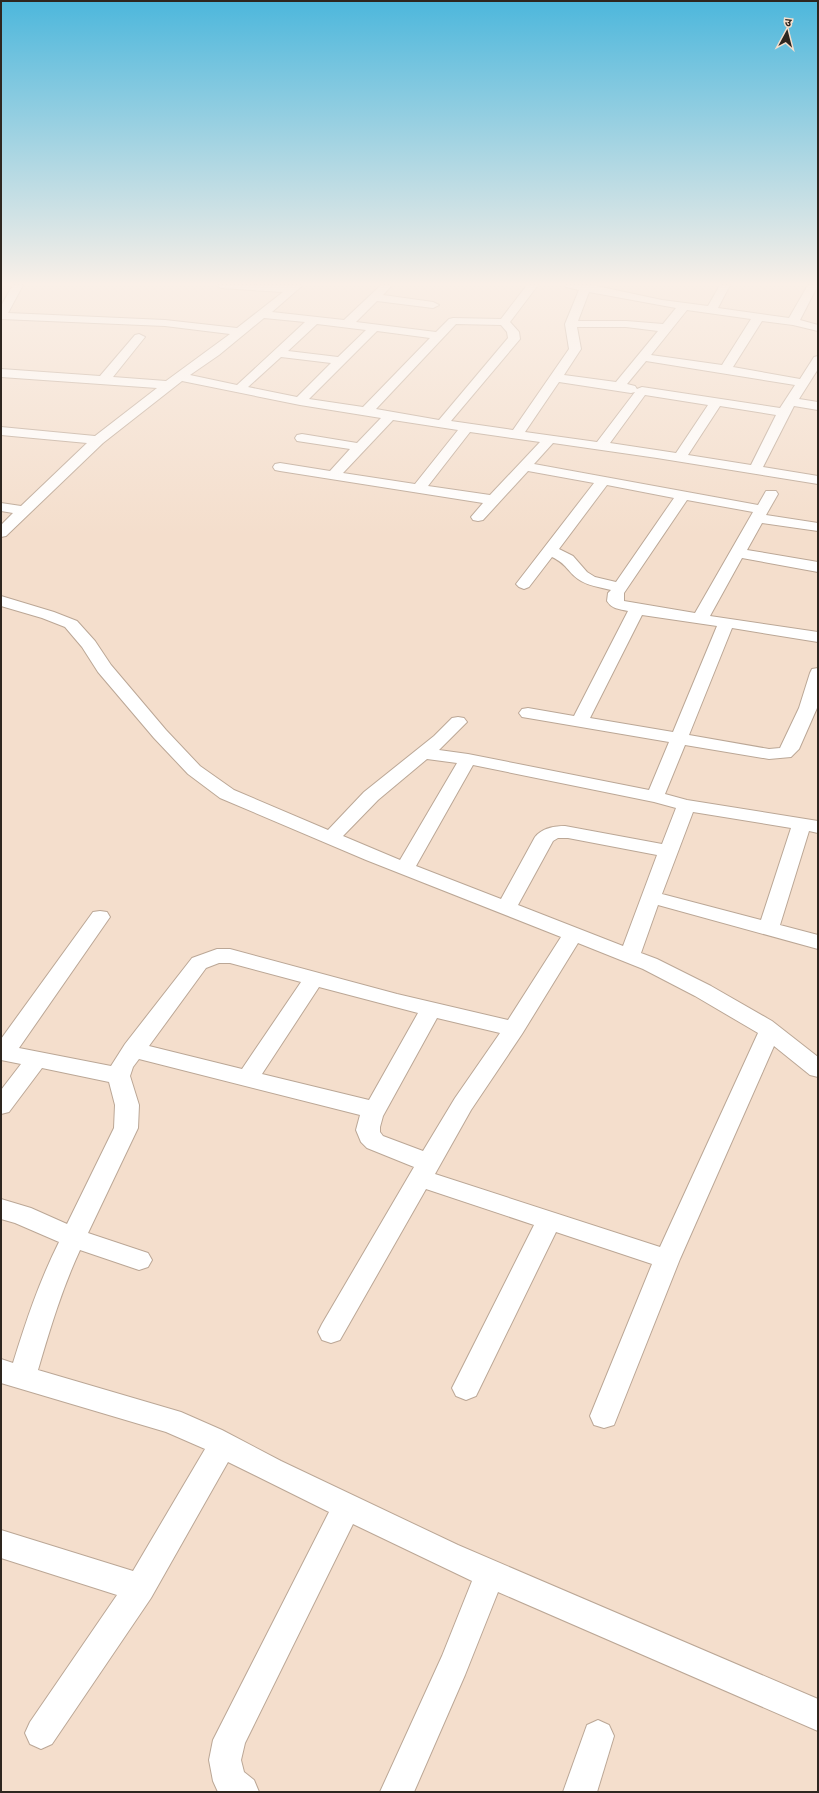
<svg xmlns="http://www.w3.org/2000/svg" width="819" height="1793" font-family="'Crimson Pro','Noto Sans Devanagari',serif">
<rect width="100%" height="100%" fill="#f4decc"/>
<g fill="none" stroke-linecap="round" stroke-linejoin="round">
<g stroke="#bba796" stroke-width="2">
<g id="minor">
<path d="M 13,285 L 23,285 L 8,313 L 165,320 L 237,328 L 283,292 L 221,288 L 216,285 L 303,285 L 272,312 L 344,320 L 381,285 L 392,285 L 383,295 L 433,302 L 439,305 L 433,308 L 377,301 L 356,322 L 436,332 L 449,319 L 453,318 L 501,319 L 527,285 L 538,285 L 510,322 L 519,332 L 520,339 L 451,421 L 513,430 L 569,349 L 565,324 L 579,290 L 566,287 L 565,285 L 592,285 L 662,300 L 708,306 L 720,285 L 730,285 L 718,308 L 789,318 L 808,285 L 818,285 L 800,320 L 818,325 L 818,331 L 793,325 L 762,321 L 733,367 L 800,379 L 814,357 L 818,356 L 818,369 L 799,399 L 818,402 L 818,410 L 794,406 L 763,467 L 818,476 L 818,484 L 657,458 L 553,443 L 534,464 L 758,505 L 766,491 L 776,491 L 778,494 L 766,515 L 818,523 L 818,531 L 762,523 L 747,550 L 818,562 L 818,572 L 742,558 L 710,616 L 818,632 L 818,642 L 732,628 L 689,735 L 769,749 L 780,748 L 799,708 L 810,673 L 812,669 L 818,668 L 817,708 L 799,749 L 791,757 L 769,759 L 685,745 L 665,794 L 687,800 L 818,821 L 818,833 L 809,831 L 780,925 L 818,935 L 818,949 L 658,905 L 641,953 L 657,959 L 711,986 L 772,1021 L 818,1057 L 818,1077 L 810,1075 L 774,1046 L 680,1259 L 614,1425 L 604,1428 L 594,1425 L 590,1416 L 652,1264 L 556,1232 L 476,1396 L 466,1400 L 456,1396 L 452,1388 L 534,1225 L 426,1189 L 340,1340 L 331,1343 L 322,1340 L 318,1332 L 322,1324 L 414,1167 L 367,1148 L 361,1142 L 356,1130 L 360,1115 L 139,1059 L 133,1067 L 130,1076 L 139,1105 L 138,1128 L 88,1233 L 148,1253 L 152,1260 L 148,1267 L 139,1270 L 80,1250 C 62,1289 50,1329 38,1370 L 181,1412 L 222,1430 L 281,1461 L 458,1545 L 818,1699 L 818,1731 L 498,1592 L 465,1675 L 414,1792 L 380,1792 L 442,1656 L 472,1581 L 353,1524 L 245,1743 L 241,1760 L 244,1772 L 254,1780 L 259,1792 L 218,1792 L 213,1781 L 209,1760 L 213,1740 L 329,1512 L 228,1462 L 151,1598 L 52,1744 L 41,1749 L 30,1744 L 25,1733 L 30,1722 L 117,1595 L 1,1558 L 1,1530 L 133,1571 L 205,1449 L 166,1432 L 1,1383 L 1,1359 L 13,1363 C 26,1321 39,1282 59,1242 L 15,1223 L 1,1219 L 1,1199 L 31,1208 L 67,1224 L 114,1128 L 115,1105 L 109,1082 L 42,1068 L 9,1112 L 1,1114 L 1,1090 L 21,1064 L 1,1060 L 1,1039 L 93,912 L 100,911 L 107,912 L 110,917 L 19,1048 L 111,1066 L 125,1044 L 192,958 L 217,949 L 230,949 L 397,994 L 508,1020 L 561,937 L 366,860 L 220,798 L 188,774 L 154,738 L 98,672 L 82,647 L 65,627 L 42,618 L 1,606 L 1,596 L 54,612 L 77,621 L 95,641 L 111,665 L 166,730 L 200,766 L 234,790 L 328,830 L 364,792 L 434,736 L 452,718 L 458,717 L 464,718 L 467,722 L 439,750 L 468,754 L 649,790 L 669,742 L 528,718 L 522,717 L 519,713 L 522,709 L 528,708 L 574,716 L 628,611 C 619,609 612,609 607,601 L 608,593 L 611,590 C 600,587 587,586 578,579 C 567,571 567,564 552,557 L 529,587 L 524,589 L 519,587 L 516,584 L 594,483 L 528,471 L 483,520 L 478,521 L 473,520 L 471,517 L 483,503 L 280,471 L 275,470 L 273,467 L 275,464 L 280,463 L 330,471 L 350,449 L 297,441 L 295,438 L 297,435 L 302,434 L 357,443 L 381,418 L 300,405 L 182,381 L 103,443 L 6,536 L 1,537 L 1,525 L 13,513 L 1,511 L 1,503 L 21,506 L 87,443 L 1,435 L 1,427 L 95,436 L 157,388 L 1,377 L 1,369 L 100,376 L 135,335 L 139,334 L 145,337 L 113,377 L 166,381 L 230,334 L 165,326 L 1,319 L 1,306 ZM 589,292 L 676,308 L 663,324 L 626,321 L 578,321 ZM 687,310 L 751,319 L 722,365 L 651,355 ZM 264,318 L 305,322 L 237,385 L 190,375 L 219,355 ZM 317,324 L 366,330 L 338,357 L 288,351 ZM 456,324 L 501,325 L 507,332 L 508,338 L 439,420 L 376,409 ZM 577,327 L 626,327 L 658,331 L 616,382 L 564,375 L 581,349 ZM 377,331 L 430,338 L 363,407 L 309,399 ZM 281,357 L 331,363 L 297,397 L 248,387 ZM 646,361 L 795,385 L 780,408 L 642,387 L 637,389 L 635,386 L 627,384 ZM 559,382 L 631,393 L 635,392 L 597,442 L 525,432 ZM 645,395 L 708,405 L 676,453 L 610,443 ZM 720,406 L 776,415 L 751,465 L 688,455 ZM 393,420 L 458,430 L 415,484 L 343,473 ZM 470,432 L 540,442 L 490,495 L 428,486 ZM 607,485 L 674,498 L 616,582 L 595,577 L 587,572 L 573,556 L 559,549 ZM 687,500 L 753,512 L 695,613 L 624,601 L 624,593 ZM 642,615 L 717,626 L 673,732 L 590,718 ZM 427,759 L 457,763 L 400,860 L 343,836 L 378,800 ZM 473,765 L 654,802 L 676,808 L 662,844 L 565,826 C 555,826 542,828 535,837 L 501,899 L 416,866 ZM 693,812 L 791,828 L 761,920 L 662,894 ZM 558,838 L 568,838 L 657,855 L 623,946 L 518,905 L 553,841 ZM 578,943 L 643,969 L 695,996 L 758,1033 L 660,1247 L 435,1174 L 471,1110 L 522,1034 ZM 219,963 L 230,963 L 301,982 L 242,1069 L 149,1046 L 206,968 ZM 319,987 L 418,1013 L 369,1100 L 262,1074 ZM 437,1018 L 500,1033 L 455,1098 L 423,1151 L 383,1136 L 380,1132 L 380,1127 L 383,1116 Z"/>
<polygon points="598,1720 609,1725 614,1736 597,1792 563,1792 587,1725"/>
</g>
</g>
<use href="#minor" fill="#fff" fill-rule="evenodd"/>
</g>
<linearGradient id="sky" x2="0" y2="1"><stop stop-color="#4db7dc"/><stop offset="0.53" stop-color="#faf0e8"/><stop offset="1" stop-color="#faf0e8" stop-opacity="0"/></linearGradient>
<rect width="819" height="536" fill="url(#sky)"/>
<rect width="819" height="1793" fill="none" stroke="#2e261f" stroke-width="4"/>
<g transform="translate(787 32) rotate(7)" stroke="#f4decc" stroke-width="3" paint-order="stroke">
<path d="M0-3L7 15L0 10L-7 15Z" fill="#2e261f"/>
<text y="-6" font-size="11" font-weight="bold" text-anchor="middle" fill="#2e261f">उ</text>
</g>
</svg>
